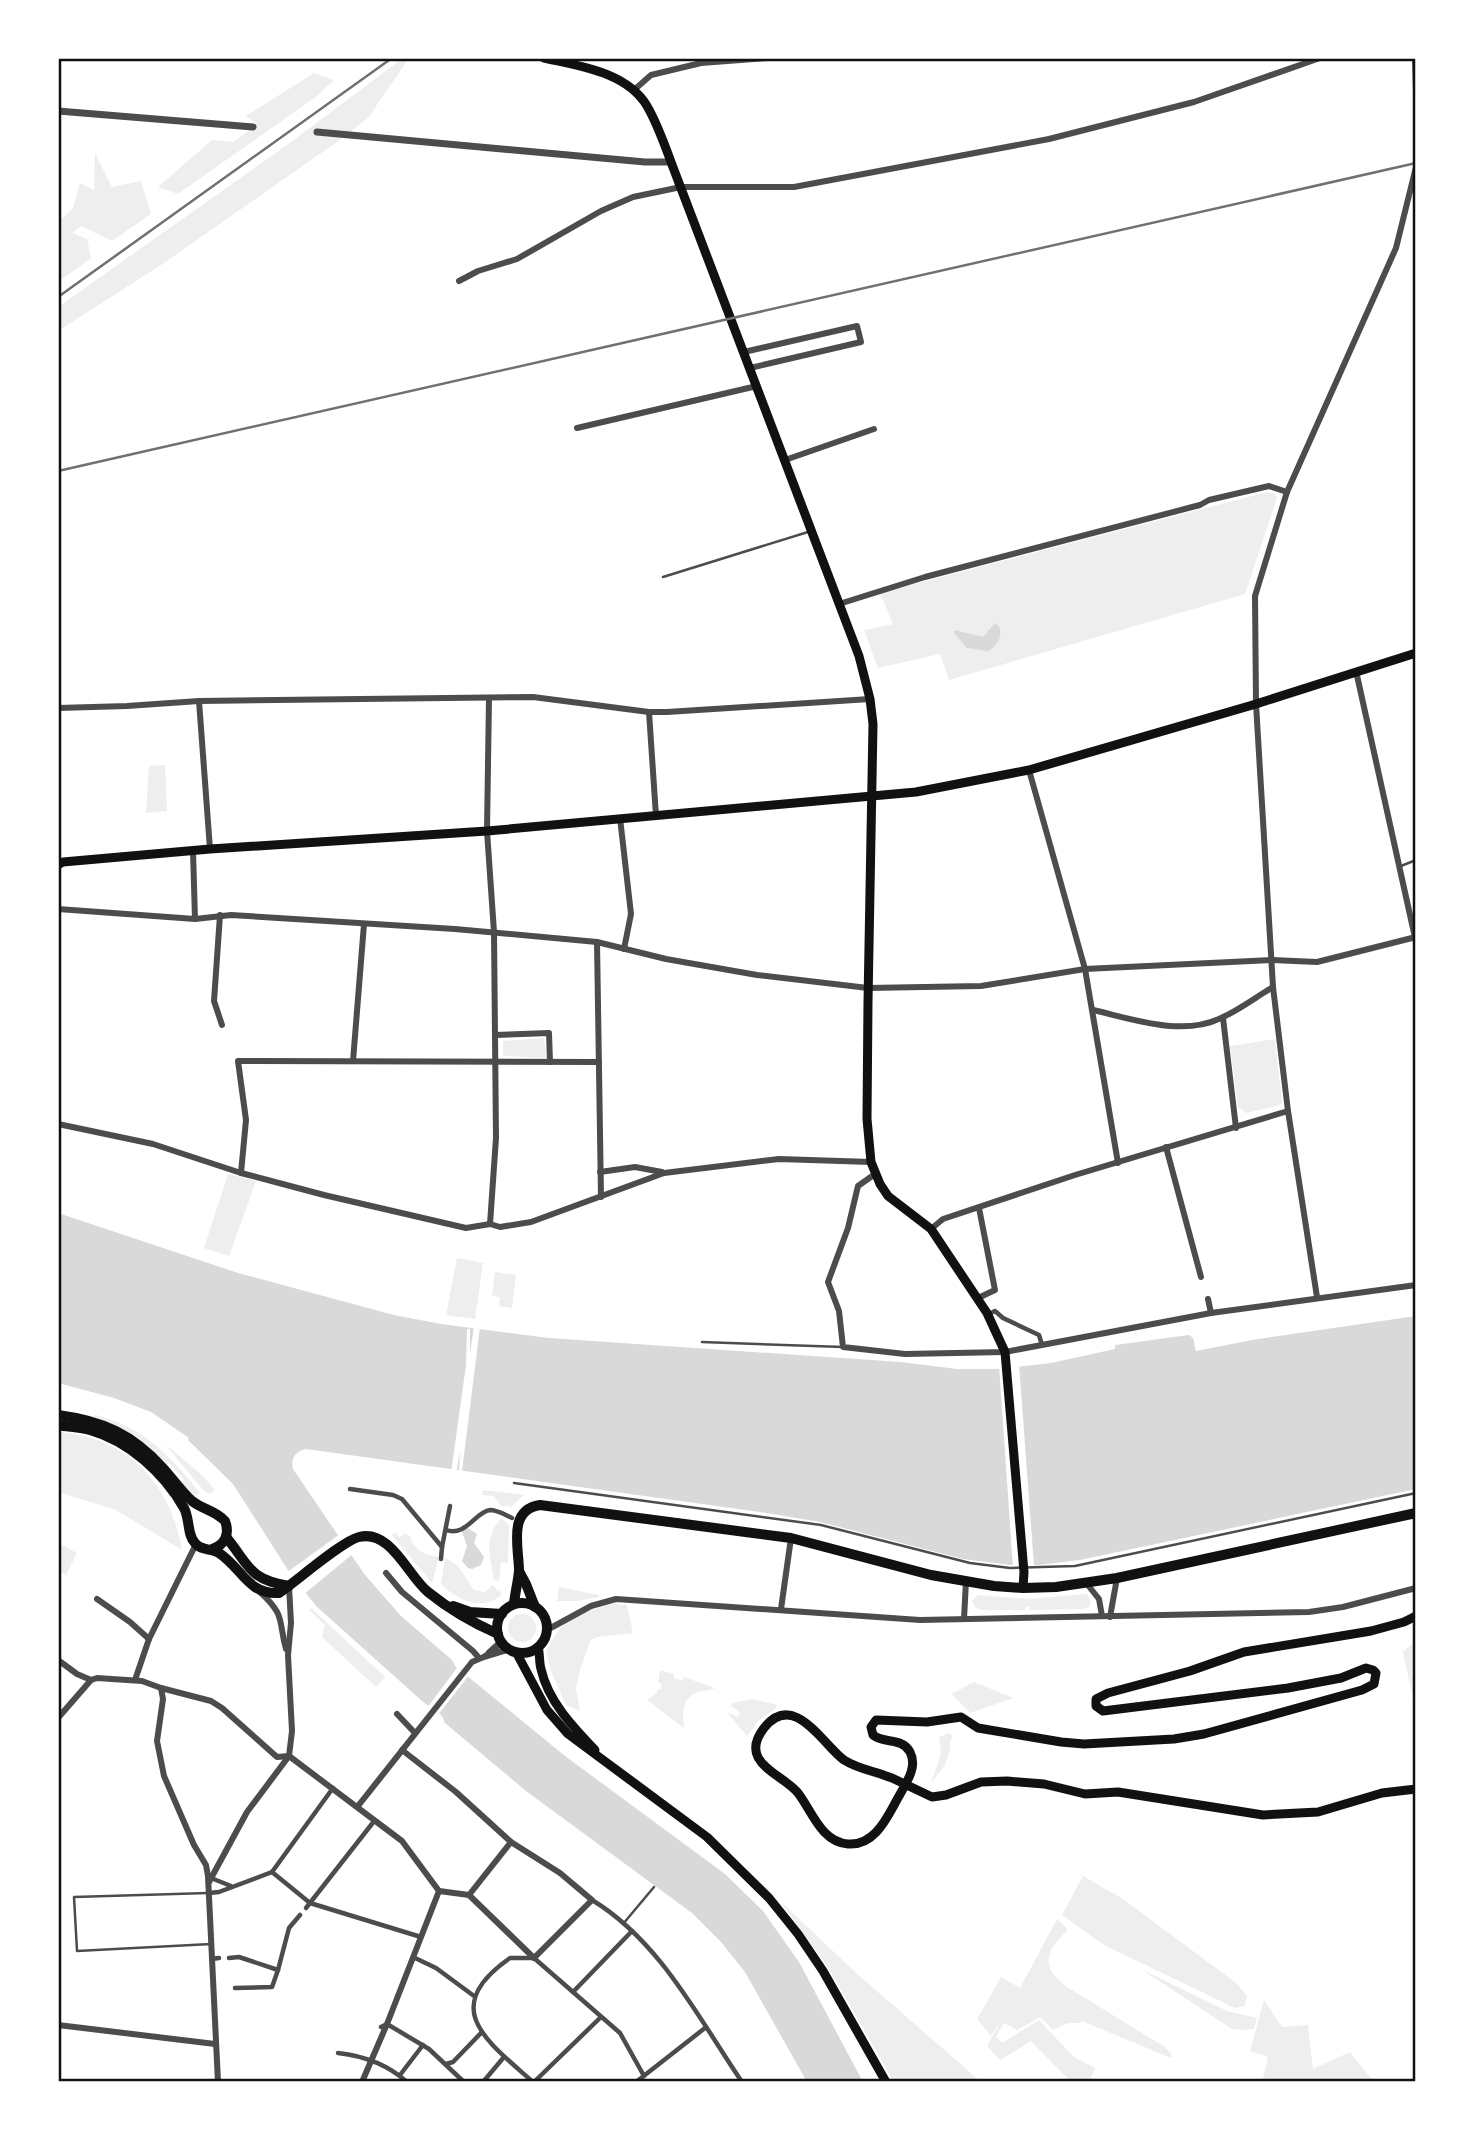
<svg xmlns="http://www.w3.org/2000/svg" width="1474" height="2140" font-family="Poppins,sans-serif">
<rect width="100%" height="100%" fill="#fff"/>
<g fill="#eee">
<polygon points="403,58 409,58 368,118 334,144 161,265 58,331 58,307 287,145"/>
<polygon points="314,73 334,80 317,96 178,194 158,187 212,140 234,142 257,124 246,116"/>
<polygon points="95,153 112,187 141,181 151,214 112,241 81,226 72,233 87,239 91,258 58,282 58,222 73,208 80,183 94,190"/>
<polygon points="1267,492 1274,493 1277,498 1245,594 949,680 940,654 878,668 864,630 893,624 880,593"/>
<polygon points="165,765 167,811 146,813 149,766"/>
<polygon points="544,1038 547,1058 503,1056 503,1041"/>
<polygon points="1275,1039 1282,1102 1280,1105 1246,1113 1238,1107 1230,1046"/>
<polygon points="228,1174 256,1181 229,1256 204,1248"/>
<polygon points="457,1258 483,1263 475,1319 446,1315"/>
<polygon points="495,1272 516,1275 512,1308 499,1306 500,1297 492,1296"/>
<path d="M 96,1415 C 146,1429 168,1454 200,1493 L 195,1496 L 182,1483 L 184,1480 L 169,1463 L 166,1465 L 150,1449 L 92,1417 Z"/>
<path d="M 58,1432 C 128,1437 170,1483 182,1550 L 116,1510 L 58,1492 Z"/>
<polygon points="165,1444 202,1475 215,1490 209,1494 201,1488"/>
<polygon points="483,1490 524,1495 510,1508 509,1505 502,1507 494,1496 482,1495"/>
<path d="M 501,1518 L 509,1525 L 508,1563 L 501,1562 L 499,1581 L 494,1580 C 490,1554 483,1541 501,1518 Z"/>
<path d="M 397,1533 L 398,1537 L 403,1536 L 403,1533 L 410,1536 C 414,1551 425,1555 439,1557 L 432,1583 L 391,1534 Z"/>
<polygon points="58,1543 77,1553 66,1575 58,1571"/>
<path d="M 445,1558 L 458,1566 L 474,1590 L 485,1592 L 493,1585 L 499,1592 L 501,1590 L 501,1595 C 482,1612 457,1600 441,1584 Z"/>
<polygon points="559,1587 599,1595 599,1597 578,1601 557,1601"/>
<polygon points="1087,1594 1091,1602 1089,1607 1084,1609 1029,1610 1029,1606 1026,1606 1025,1610 982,1610 976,1608 972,1601 978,1595 1027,1599"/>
<path d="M 612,1604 L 627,1605 L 633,1633 L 597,1637 L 590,1641 L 580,1670 L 576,1689 L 580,1711 L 566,1705 L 551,1671 L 546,1651 C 565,1615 576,1615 612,1604 Z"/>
<polygon points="311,1608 385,1677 376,1687 322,1637 325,1625 309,1610"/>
<circle cx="522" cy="1628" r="14"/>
<polygon points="1416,1640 1416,1712 1403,1652"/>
<path d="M 660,1670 L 674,1674 L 674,1678 L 683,1681 L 684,1677 L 715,1688 C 710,1691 700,1690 694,1694 C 681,1700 682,1718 685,1729 L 647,1700 L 656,1694 L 658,1689 L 661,1689 L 661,1683 L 658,1683 Z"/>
<polygon points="974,1682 1013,1698 970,1713 952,1694"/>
<polygon points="752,1699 777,1705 775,1709 759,1720 747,1736 727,1712 738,1717 740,1712 731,1706 732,1703"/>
<polygon points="949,1733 953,1736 949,1744 951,1746 945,1765 931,1783 941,1754 939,1737"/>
<polygon points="1083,1876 1123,1899 1236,1983 1247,1996 1245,2006 1235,2008 1104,1945 1062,1915"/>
<polygon points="780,1901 855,1972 981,2082 894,2082 828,1967"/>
<path d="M 1057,1919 L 1066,1927 L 1067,1931 C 1044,1952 1041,1968 1067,1987 L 1165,2047 L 1171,2054 L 1171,2058 L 1082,2021 L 1080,2023 L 1068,2023 L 1053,2030 L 1040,2017 L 1017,2030 L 1004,2023 L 996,2037 L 1002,2043 L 1039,2020 L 1074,2057 L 1095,2068 L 1089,2082 L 1068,2082 L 1069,2080 L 1031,2041 L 1000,2060 L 987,2046 L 1003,2018 L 991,2036 L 977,2019 L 1001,1977 L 1020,1988 Z"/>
<polygon points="1141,1969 1227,2011 1257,2018 1254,2029 1244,2030 1232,2029"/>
<polygon points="1264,2000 1282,2027 1308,2025 1313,2069 1350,2052 1374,2082 1262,2082 1268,2057 1250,2051"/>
</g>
<g fill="#d9d9d9">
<path d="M 995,623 L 1000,628 C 1002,637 997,647 988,651 L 967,648 L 954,633 L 955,630 L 958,631 L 983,637 Z"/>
<path d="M 58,1213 L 238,1273 L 394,1315 L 441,1324 L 549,1338 L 901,1362 L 957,1369 L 1000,1369 L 1051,1363 L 1115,1349 L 1115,1345 L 1189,1335 L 1193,1338 L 1196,1351 L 1252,1340 L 1416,1316 L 1416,1489 L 1080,1560 L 1039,1565 L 1010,1565 L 963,1559 L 820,1522 L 760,1512 L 306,1449 C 296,1451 290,1458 293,1469 L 365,1575 L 401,1616 L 452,1660 L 455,1666 L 565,1756 L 725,1874 L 763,1911 L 799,1962 L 863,2082 L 807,2082 L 745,1972 L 721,1942 L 692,1913 L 526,1791 L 445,1723 L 442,1716 L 422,1701 L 316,1606 L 288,1570 L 233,1484 L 188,1440 L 189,1438 L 151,1412 L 114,1398 L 58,1383 Z"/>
<polygon points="466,1527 477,1534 474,1543 484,1557 481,1565 472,1569 468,1568 462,1561 467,1546 462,1532"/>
</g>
<g fill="#fff">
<polygon points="474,1326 480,1327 462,1471 459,1471 460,1451 456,1474 451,1473 466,1365 467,1329 470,1329 470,1354"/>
<polygon points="1019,1364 1034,1566 1013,1568 999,1366"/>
<polygon points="340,1534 354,1553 303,1595 286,1573"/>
<polygon points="459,1665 470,1674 437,1716 427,1708"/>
</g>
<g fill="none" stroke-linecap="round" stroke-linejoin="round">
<g stroke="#4c4c4c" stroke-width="2.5">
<polyline points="663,577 808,532"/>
<polyline points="1401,866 1416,860"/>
<polyline points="702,1342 843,1347"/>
<polyline points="514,1483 821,1525 970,1563 1010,1568 1075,1566 1416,1493"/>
<polyline points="208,1893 74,1897 77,1951 211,1944"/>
<polyline points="623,1924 654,1887"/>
</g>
<g stroke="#4c4c4c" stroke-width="4.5">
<polyline points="989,1314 995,1311 1003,1318 1039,1335 1042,1345"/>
<polyline points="350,1489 393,1495 402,1499 442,1547"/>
<path d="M 446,1530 C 466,1537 475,1512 490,1510 C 498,1510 505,1515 512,1518"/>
<polyline points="441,1559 442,1547 450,1506"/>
<polyline points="272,1872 310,1903 421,1937"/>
<polyline points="211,1878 231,1886"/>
<polyline points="209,1893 219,1892 272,1872 333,1788"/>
<path d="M 592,1900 C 660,1941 699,2019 742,2082"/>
<polyline points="306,1908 375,1820"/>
<polyline points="413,1957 436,1968 474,1996"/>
<polyline points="229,1958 239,1957 278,1970 289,1928 300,1915"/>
<polyline points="212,1959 219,1958"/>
<polyline points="235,1988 272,1987 278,1970"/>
<polyline points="573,1992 632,1931"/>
<polyline points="381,2027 387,2024 429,2049 464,2082"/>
<path d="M 338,2053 C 365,2056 387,2064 407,2082"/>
<polyline points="446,2064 453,2062 482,2032"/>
<polyline points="400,2075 423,2045"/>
<polyline points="483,2082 504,2057"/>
<path d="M 533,2082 C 487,2041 438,2008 510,1958 L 534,1958 L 620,2033 L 644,2076"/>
<polyline points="534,2082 601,2017"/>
<polyline points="636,2082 705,2028"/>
</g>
<g stroke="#4c4c4c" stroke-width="6">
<polyline points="1415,58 1416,92"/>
<polyline points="634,90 651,75 701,63 767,58"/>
<polyline points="459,281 478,271 517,259 601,211 633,197 681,187 794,187 1049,139 1194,102 1320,58"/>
<polyline points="744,352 857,326 861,342 750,368"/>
<polyline points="577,428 757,386"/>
<polyline points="785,460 874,429"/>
<polyline points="839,604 925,577 1200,505 1209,500 1269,486 1287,492"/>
<polyline points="1356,671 1416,942"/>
<polyline points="489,698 487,831 494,932 496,1138 490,1224"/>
<polyline points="199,701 210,849"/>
<polyline points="58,708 127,706 199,701 533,697 649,712 667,712 870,699"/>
<polyline points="649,712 656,816"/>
<polyline points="1029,770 1085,969 1118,1163"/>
<polyline points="620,818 631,914 624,949"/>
<polyline points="193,851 195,919"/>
<polyline points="58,909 195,919 231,915 455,929 597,942 666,959 757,975 868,988 981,986 1085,969 1272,960 1317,962 1416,937"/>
<polyline points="220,915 214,1001 222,1025"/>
<polyline points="597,942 601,1197"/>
<path d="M 1093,1010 C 1132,1019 1182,1037 1221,1018 C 1239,1010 1256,997 1273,987"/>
<polyline points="1223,1018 1236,1128"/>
<polyline points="495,1035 549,1033 550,1062"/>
<polyline points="353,1061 364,924"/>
<polyline points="58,1124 153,1144 241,1173 324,1195 466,1228 490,1224 500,1227 531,1222 664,1173 779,1159 871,1162"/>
<polyline points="1166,1147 1201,1277"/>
<polyline points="600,1172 635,1167 662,1172"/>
<polyline points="241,1173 246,1120 238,1061 599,1062"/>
<polyline points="875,1174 858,1186 848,1228 828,1282 839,1311 843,1347 905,1354 1005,1352 1211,1313 1416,1285"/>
<polyline points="931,1229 943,1219 1075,1175 1288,1111"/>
<polyline points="1317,1297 1288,1111 1273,987 1256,704 1255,596 1287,492 1396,248 1416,167"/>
<polyline points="978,1298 995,1290 979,1208"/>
<polyline points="1208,1299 1211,1313"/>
<polyline points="386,1573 402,1592 473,1651 479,1658"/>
<polyline points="1087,1584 1099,1599 1102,1616"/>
<path d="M 260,1592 C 286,1616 278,1620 286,1649"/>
<polyline points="97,1599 130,1622 149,1639"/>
<polyline points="781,1609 791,1538"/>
<polyline points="1110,1617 1117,1578"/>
<polyline points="964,1619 966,1581"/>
<polyline points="547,1630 591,1606 616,1599 920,1620 1309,1612 1343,1607 1416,1588"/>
<polyline points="58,1660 77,1674 91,1680"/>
<polyline points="91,1680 97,1678 142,1681 161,1688 211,1701 222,1708 277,1757 289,1756"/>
<polyline points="135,1680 149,1639 196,1544"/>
<polyline points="161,1688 163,1699 157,1741 164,1776 194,1845 206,1865 208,1876 218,2082"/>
<polyline points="397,1714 415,1733"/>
<polyline points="58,1718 91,1680"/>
<polyline points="402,1750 456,1792 511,1842 560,1873 592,1900 534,1958 469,1895 439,1891"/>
<polyline points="289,1756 402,1841 439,1891"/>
<polyline points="358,1806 472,1662 486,1656"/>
<polyline points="209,1882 247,1812 289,1756 292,1731 288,1655 291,1623 289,1586"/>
<polyline points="469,1895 511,1842"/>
<polyline points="58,2025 215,2044"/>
<polyline points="362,2082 387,2024 439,1891"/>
</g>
<g stroke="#4c4c4c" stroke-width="7">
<polyline points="58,111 253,127"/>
<polyline points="317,132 645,162 671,162"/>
<polyline points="489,1653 501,1642"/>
<polyline points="486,1656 509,1649"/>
</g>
<g stroke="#111" stroke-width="9">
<path d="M 544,58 C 579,66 627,72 647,106 C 657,123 664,143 671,162 L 859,656 L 870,699 L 873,724 L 868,1002 L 867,1119 L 871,1162 L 880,1184 L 888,1196 L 931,1229 L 987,1313 L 1005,1352 L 1024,1572 L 1023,1588"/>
<polyline points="58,865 63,862 210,849 487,831 916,792 1029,770 1256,704 1416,653"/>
<path d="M 1416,1616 L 1404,1622 L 1371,1631 L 1244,1652 L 1190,1671 L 1108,1693 L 1096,1699 L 1096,1706 L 1103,1711 L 1288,1688 L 1341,1678 L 1366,1668 L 1373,1670 L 1376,1673 L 1374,1684 L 1362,1690 L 1204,1734 L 1174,1739 L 1084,1744 L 1061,1742 L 978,1728 L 961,1717 L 927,1722 L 876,1720 L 871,1727 L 873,1735 C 884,1744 902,1737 910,1752 C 918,1767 906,1783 899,1796 C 888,1815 876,1846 848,1844 C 821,1842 812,1811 798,1793 C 783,1774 737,1763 764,1728 C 794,1690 823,1745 844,1760 C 858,1769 874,1771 889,1777 L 892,1778 L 932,1797 L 946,1795 L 981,1782 L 1007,1781 L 1044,1784 L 1085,1794 L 1118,1792 L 1263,1815 L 1318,1812 L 1382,1793 L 1416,1789"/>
<path d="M 538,1647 C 540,1654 539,1662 541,1669 C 548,1701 573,1727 595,1750"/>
<polyline points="516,1652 547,1710 568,1734 707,1837 769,1898 798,1934 823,1971 886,2082"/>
</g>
<g stroke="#111" stroke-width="10">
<path d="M 58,1415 C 103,1421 132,1434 163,1468 C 173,1479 182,1492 192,1501 C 202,1509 216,1511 225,1521 C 230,1534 225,1545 212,1549"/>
<path d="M 58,1425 C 68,1427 80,1427 90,1430 C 129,1441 164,1473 184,1508 C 190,1519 187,1535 195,1543 C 201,1551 211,1548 219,1553 C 242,1568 248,1595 279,1593 C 297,1581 342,1541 359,1537 C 391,1529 408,1576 428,1592 C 449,1609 473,1623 498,1634"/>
<path d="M 226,1537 C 250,1566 248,1579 289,1586"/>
<polyline points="519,1571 526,1584 535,1607"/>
<circle cx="522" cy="1628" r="25"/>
<path d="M 514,1604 C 515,1593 518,1582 519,1571 C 519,1548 507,1510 540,1505 L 791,1538 L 931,1575 L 994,1586 L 1023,1588 L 1056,1587 L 1117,1578 L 1416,1513"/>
<polyline points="453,1606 470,1612 502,1614"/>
</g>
<g stroke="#707070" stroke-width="2.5">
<polyline points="58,297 392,58"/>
<polyline points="58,471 1416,163"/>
</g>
</g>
<rect width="1474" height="2140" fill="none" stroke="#ffffff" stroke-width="119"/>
<rect x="60" y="60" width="1354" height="2020" fill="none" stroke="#111" stroke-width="2.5"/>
</svg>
